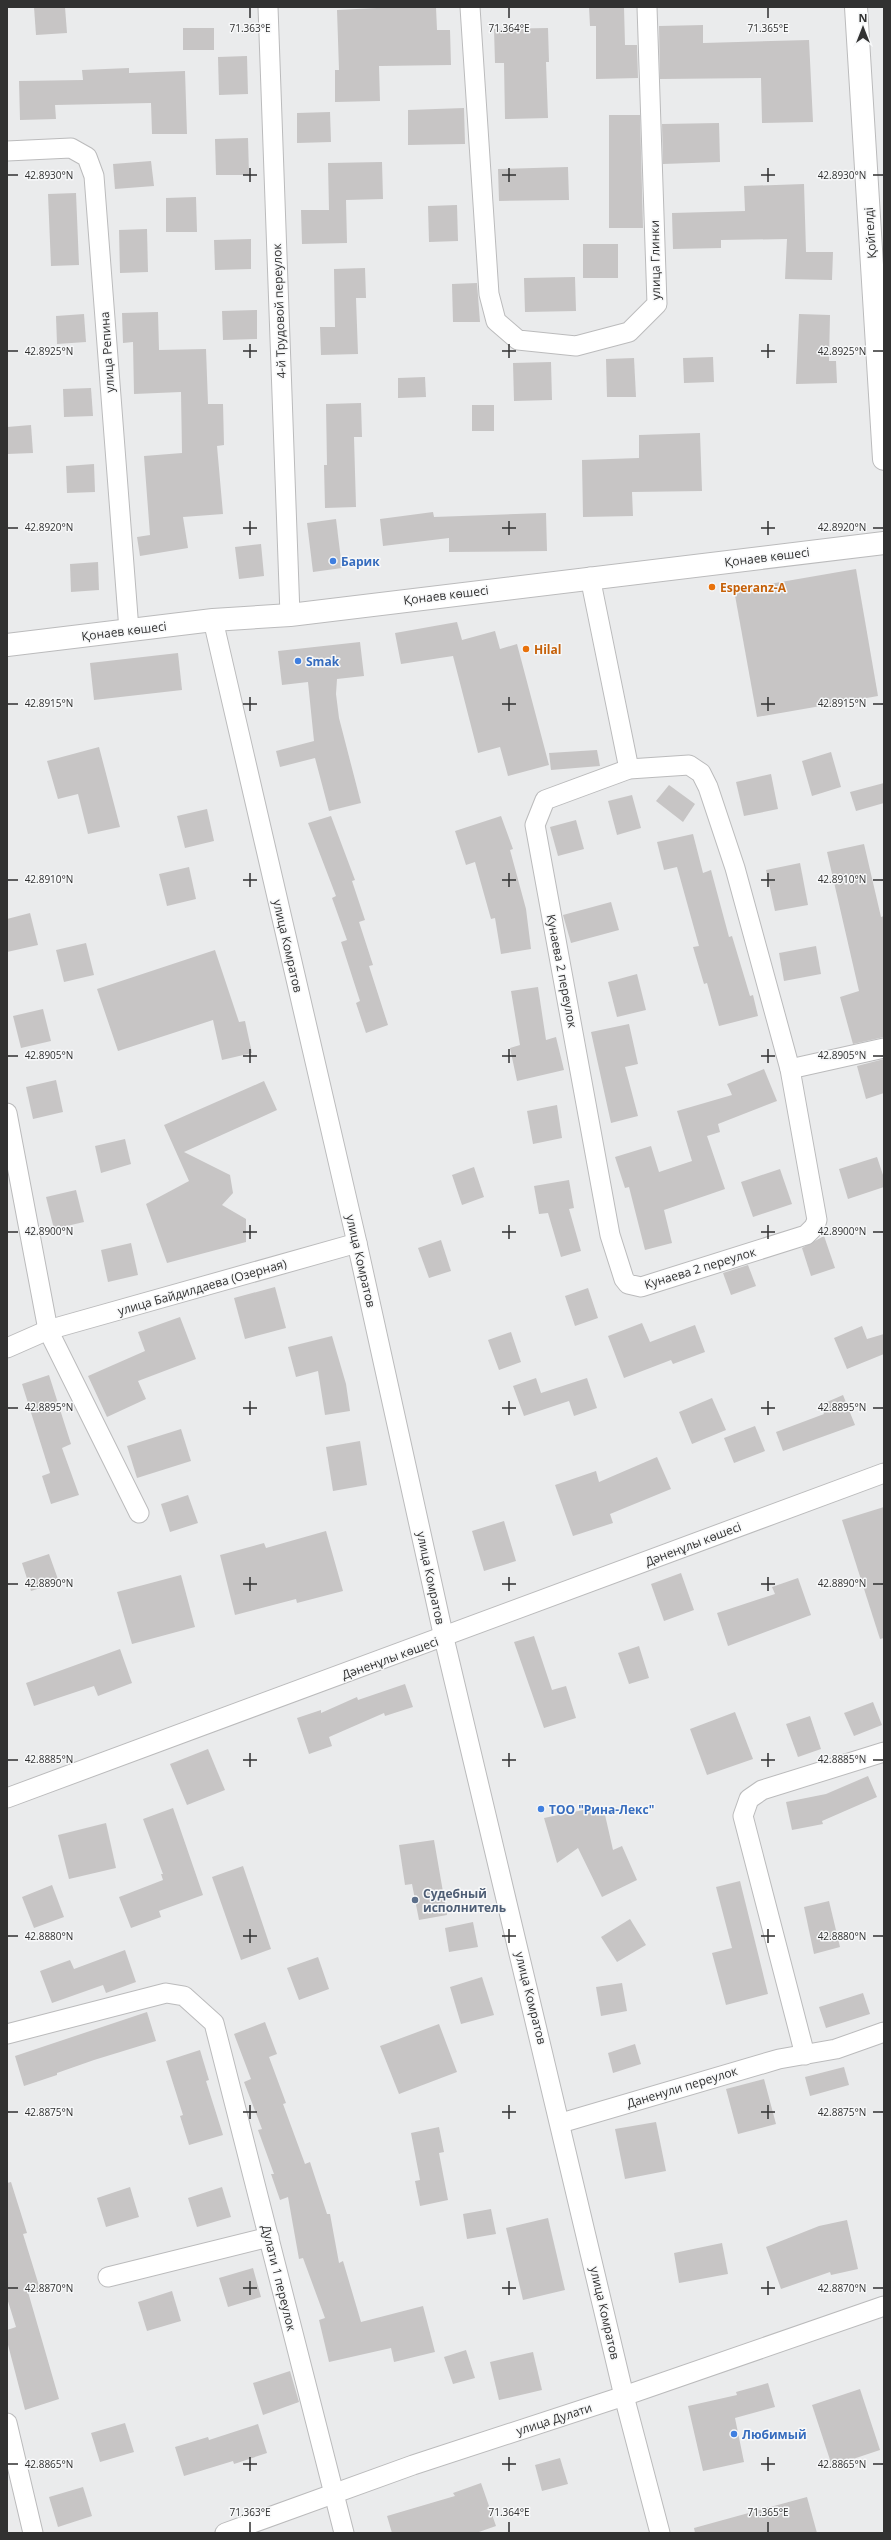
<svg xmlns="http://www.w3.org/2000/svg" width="891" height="2540" font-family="'Open Sans',sans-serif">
<rect width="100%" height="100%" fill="#eaebec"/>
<g fill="#c7c5c5">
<polygon points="34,7 65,7 67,33 36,35"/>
<polygon points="396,7 436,7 437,30 450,30 451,65 379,66 380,101 335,102 335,70 339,70 337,10"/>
<polygon points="589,7 624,7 625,45 637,45 638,78 596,79 596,26 590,26"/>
<polygon points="703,25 703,43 809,40 813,122 762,123 761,78 660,79 659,26"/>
<rect x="183" y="28" width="31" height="22"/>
<polygon points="548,28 549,62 546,62 548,118 505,119 504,63 495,63 494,29"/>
<polygon points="247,56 248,94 219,95 218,57"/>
<polygon points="129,68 129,73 185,71 187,134 152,134 151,103 55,105 56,119 20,120 19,81 83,80 82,70"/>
<polygon points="464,108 465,144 408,145 408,110"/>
<polygon points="330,112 331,142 297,143 297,113"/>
<polygon points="609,115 640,115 643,228 609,228"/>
<polygon points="719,123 720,162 663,164 662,124"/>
<polygon points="248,138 249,175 216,175 215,139"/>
<polygon points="151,161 154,186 115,189 113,164"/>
<polygon points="382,162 383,199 346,200 347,243 302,244 301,210 329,210 328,163"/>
<polygon points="568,167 569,200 499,201 498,169"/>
<polygon points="804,184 806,252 833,252 832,280 785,279 787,239 721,240 721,248 673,249 672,213 745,211 744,186"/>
<polygon points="76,193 79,265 51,266 48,194"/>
<polygon points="196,197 197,232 166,232 166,198"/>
<polygon points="457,205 458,241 429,242 428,206"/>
<polygon points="147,229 148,272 120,273 119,230"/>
<polygon points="251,239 251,269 215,270 214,240"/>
<rect x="583" y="244" width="35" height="34"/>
<polygon points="365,268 366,298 356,298 358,354 321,355 320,327 335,327 334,269"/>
<polygon points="575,277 576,311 525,312 524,278"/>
<polygon points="477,283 480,322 453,322 452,284"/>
<polygon points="257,310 257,339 223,340 222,311"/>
<polygon points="158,312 159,350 206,349 208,404 223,404 224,445 217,446 223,514 183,517 188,548 140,556 137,537 150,535 144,456 182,453 181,392 134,394 133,342 123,343 122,313"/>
<polygon points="84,314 86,342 57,344 56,316"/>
<polygon points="799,314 830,315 829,361 836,361 837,383 796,384"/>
<polygon points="713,357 714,382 684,383 683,358"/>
<polygon points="634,358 636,397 607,397 606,359"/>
<polygon points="551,362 552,400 514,401 513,363"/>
<polygon points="425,377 426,397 398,398 398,378"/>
<polygon points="91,388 93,416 64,417 63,389"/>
<polygon points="361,403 362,437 354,437 356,507 325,508 324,465 327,465 326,404"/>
<rect x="472" y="405" width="22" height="26"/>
<polygon points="31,425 33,453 7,454 7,427"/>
<polygon points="700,433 702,491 632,492 633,516 583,517 582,460 639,458 639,435"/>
<polygon points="94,464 95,492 67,493 66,466"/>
<polygon points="433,512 434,517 546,513 547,551 449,552 449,538 383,546 380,519"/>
<polygon points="336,519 342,568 313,572 307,523"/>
<polygon points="261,544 264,576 239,579 235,547"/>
<polygon points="98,562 99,590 71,592 70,564"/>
<polygon points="856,569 878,696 757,717 734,590"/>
<polygon points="457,622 462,640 495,631 500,649 517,644 549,765 508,776 500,747 478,753 453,656 401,664 395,633"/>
<polygon points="360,642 364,676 337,679 336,694 339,718 361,803 329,811 315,758 280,767 276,751 314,741 308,682 282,685 278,651"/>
<polygon points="178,653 182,690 94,700 90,663"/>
<polygon points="99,747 120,827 88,834 78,794 58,799 47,761"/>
<polygon points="597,750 600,766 551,770 549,753"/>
<polygon points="831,752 841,787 812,796 802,761"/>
<polygon points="771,774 778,809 744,816 736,782"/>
<polygon points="884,783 884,803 856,811 850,792"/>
<polygon points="669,785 695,804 683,822 656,801"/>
<polygon points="632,795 641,828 617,835 608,801"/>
<polygon points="207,809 214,841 185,848 177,816"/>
<polygon points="331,816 355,880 352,881 365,920 359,922 373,965 369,966 388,1025 366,1033 356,1003 360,1001 341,942 347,940 332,898 336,896 308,823"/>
<polygon points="501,816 513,849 510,850 526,909 531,949 501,954 495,918 491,919 475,862 466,865 455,831"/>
<polygon points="576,820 584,849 558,856 550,827"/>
<polygon points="693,834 703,873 711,870 729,937 732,936 750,996 753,995 758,1016 719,1026 707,983 704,984 693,947 699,946 677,867 664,870 657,842"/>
<polygon points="864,844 881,917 884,916 884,1037 853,1044 840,997 859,991 827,852"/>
<polygon points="800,863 808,905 775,911 766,870"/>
<polygon points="189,867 196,899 167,906 159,874"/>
<polygon points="611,902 619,930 571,943 563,915"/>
<polygon points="30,913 38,945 7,952 7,919"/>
<polygon points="86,943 94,975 64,982 56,950"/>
<polygon points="816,946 821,974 784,981 779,953"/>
<polygon points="215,950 239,1022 245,1021 252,1053 222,1060 213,1020 118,1051 97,989"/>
<polygon points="637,974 646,1010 617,1017 608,982"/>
<polygon points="538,987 546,1040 556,1037 564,1070 517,1081 510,1048 520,1045 511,991"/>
<polygon points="43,1009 51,1041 21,1048 13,1016"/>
<polygon points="629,1024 638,1064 625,1067 638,1116 611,1123 591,1032"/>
<polygon points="884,1059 884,1093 866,1099 857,1066"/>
<polygon points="764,1069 777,1101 718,1124 720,1132 707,1136 725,1189 664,1210 672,1243 645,1250 629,1187 625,1188 615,1157 651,1146 659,1172 692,1161 677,1111 732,1095 727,1084"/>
<polygon points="56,1080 63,1112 33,1119 26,1087"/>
<polygon points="264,1081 277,1110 184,1152 230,1175 233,1193 222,1205 246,1219 246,1242 167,1263 146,1204 189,1181 164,1125"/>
<polygon points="557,1105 562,1138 533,1144 527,1111"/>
<polygon points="125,1139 131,1164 101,1173 95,1146"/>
<polygon points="877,1157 884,1178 884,1187 848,1199 839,1169"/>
<polygon points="474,1167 484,1197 462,1205 452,1175"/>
<polygon points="780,1169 792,1204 753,1217 741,1182"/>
<polygon points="569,1180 574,1208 569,1209 581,1251 561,1257 548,1213 539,1214 534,1186"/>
<polygon points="76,1190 84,1222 54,1229 46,1197"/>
<polygon points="824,1236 835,1268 811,1276 802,1248"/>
<polygon points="441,1240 451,1271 429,1278 418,1248"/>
<polygon points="131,1243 138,1275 108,1282 101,1250"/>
<polygon points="748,1265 756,1286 731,1295 723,1273"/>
<polygon points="275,1287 286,1328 245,1339 234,1298"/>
<polygon points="588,1288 598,1318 575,1326 565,1296"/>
<polygon points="180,1317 196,1359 138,1381 146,1399 107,1417 88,1376 145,1351 138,1332"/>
<polygon points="642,1323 650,1342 695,1325 705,1352 673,1364 671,1360 624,1378 608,1336"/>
<polygon points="862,1326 867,1339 884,1334 884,1354 847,1369 834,1338"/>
<polygon points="511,1332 521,1362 499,1370 488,1340"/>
<polygon points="332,1336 346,1384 350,1411 325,1415 318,1371 296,1377 288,1347"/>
<polygon points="49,1375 71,1444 62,1448 79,1495 51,1504 42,1476 50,1473 22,1384"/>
<polygon points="536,1378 541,1393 587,1378 597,1408 574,1416 569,1401 524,1416 513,1386"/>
<polygon points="843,1395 855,1425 783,1451 776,1432 824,1414 820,1405"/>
<polygon points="712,1398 726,1430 692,1444 679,1412"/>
<polygon points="755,1426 765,1451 734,1463 724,1438"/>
<polygon points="181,1429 191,1461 137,1478 127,1446"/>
<polygon points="360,1441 367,1485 333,1491 326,1447"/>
<polygon points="657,1457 671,1489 610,1514 613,1523 573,1536 555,1485 596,1471 599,1482"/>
<polygon points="188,1495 198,1523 170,1532 161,1504"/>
<polygon points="884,1507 884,1638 880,1639 842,1520"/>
<polygon points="504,1521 516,1561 484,1571 472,1531"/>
<polygon points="326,1531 343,1591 297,1603 296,1599 235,1615 220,1555 264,1543 266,1548"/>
<polygon points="49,1554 59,1582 31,1591 22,1563"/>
<polygon points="681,1573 694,1610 664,1621 651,1584"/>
<polygon points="181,1575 195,1627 132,1644 117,1592"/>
<polygon points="798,1578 811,1615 728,1646 717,1613 775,1594 772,1587"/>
<polygon points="534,1636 552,1690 566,1686 576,1718 544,1728 514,1642"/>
<polygon points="639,1646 649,1678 629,1684 618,1653"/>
<polygon points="120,1649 132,1683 98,1696 94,1686 34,1706 26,1683"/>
<polygon points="405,1684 413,1707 385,1716 384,1713 329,1737 332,1746 309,1754 297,1718 321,1710 321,1713 357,1697 358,1700"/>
<polygon points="873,1702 882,1725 854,1736 844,1713"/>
<polygon points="735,1712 753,1759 707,1775 690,1729"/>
<polygon points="810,1716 821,1749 798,1757 786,1724"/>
<polygon points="208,1749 225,1790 187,1805 170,1764"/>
<polygon points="868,1776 877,1797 822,1821 823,1824 792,1830 786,1802 826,1794"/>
<polygon points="603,1806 613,1850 622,1846 637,1880 602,1897 578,1848 557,1863 544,1818"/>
<polygon points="173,1808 203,1895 159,1911 161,1917 131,1928 119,1897 163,1880 161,1874 163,1874 143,1819"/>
<polygon points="106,1823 116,1868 69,1879 58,1835"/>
<polygon points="434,1840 447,1915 419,1920 412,1884 405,1885 399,1845"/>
<polygon points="243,1866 271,1949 241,1960 212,1877"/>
<polygon points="740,1881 768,1994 726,2005 712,1953 732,1948 716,1887"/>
<polygon points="52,1885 64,1917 34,1928 22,1897"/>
<polygon points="829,1901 840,1947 814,1954 804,1907"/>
<polygon points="630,1919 646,1945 617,1962 601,1937"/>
<polygon points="473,1922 478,1947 449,1952 445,1928"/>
<polygon points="125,1950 136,1982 106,1993 103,1985 52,2003 40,1971 70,1960 74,1969"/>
<polygon points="318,1957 329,1989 299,2000 287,1968"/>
<polygon points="482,1977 494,2015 461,2024 450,1987"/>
<polygon points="622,1983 627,2011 601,2016 596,1987"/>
<polygon points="863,1993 870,2014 826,2028 819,2007"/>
<polygon points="147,2012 156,2041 94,2060 57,2073 57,2075 24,2086 15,2056"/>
<polygon points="265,2022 277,2054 269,2057 286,2103 283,2104 305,2164 310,2162 327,2214 330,2214 339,2263 343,2261 361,2322 423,2306 435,2352 394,2362 391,2348 329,2362 319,2320 325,2318 303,2258 299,2259 288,2197 280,2200 271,2174 274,2174 258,2130 262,2129 244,2082 251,2079 234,2034"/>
<polygon points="439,2024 457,2072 399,2094 380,2046"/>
<polygon points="635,2044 641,2064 613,2073 608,2053"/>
<polygon points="200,2050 209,2080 206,2081 223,2135 189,2145 180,2116 183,2115 166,2061"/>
<polygon points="844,2067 849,2085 810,2096 805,2077"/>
<polygon points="764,2079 776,2124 738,2134 726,2089"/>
<polygon points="656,2122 666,2171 625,2179 615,2129"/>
<polygon points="439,2127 444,2152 439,2153 448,2200 420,2206 415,2181 420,2180 411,2133"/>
<polygon points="11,2182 27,2233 23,2234 40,2289 28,2292 59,2399 25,2410 7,2341 7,2330 16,2327 7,2298 7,2183"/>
<polygon points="130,2187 139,2217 106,2227 97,2198"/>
<polygon points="222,2187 231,2217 197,2227 188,2198"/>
<polygon points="491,2209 496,2234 467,2239 463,2214"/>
<polygon points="548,2218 565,2290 523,2300 506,2228"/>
<polygon points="847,2220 858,2269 831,2275 830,2272 781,2289 766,2247 819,2226"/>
<polygon points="722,2243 728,2274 679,2283 674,2253"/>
<polygon points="253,2268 261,2297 228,2307 219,2278"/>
<polygon points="172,2291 181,2321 147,2331 138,2302"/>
<polygon points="466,2350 475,2378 453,2384 444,2357"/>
<polygon points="533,2352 542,2390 499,2400 490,2362"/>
<polygon points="290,2371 299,2402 263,2415 253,2383"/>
<polygon points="768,2383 775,2407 735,2418 744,2462 703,2471 688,2406 737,2395 736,2392"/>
<polygon points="860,2389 880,2450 832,2466 812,2405"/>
<polygon points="125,2423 134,2452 100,2462 91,2433"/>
<polygon points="258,2424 267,2453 234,2464 233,2461 184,2476 175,2447 208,2437 209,2440"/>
<polygon points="560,2458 568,2484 542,2491 535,2465"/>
<polygon points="481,2483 496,2526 476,2533 392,2533 387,2516 455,2496 453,2493"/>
<polygon points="83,2487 92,2516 58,2527 49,2497"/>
<polygon points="807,2497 817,2533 695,2533 694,2528"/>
</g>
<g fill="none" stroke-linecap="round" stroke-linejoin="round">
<g stroke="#bbbbbc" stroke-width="21">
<g id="minor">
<polyline points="268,7 290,615"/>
<polyline points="470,7 489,294 496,321 518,340 576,346 629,332 657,304 647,7"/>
<polyline points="7,151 71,148 87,157 94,176 129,630"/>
<polyline points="590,577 629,769"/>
<polyline points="213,620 357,1243 444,1638 624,2396 660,2533"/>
<polygon points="689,765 701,773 708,787 735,868 790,1069 817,1220 814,1227 806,1235 641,1287 628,1284 624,1279 610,1235 535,825 545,800 629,769"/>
<polyline points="790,1069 884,1048"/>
<polyline points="7,1113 48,1330 139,1513"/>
<polyline points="7,1348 48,1330 357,1243"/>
<polyline points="7,1798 884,1473"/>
<polyline points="7,2034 166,1993 184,1996 214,2023 344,2533"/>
<polyline points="805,2055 743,1816 749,1799 762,1790 884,1752"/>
<polyline points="561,2123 779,2059 836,2049 884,2032"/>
<polyline points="108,2277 269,2237"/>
<polyline points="7,2423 33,2533"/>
<polyline points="225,2533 413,2465 624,2396 884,2306"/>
</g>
</g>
<g stroke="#bbbbbc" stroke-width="24">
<polyline id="tertiary" points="856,7 884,459"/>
</g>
<g stroke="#bbbbbc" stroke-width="24">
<polyline id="secondary" points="7,645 213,620 290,615 884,543"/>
</g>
<use href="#minor" stroke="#fff" stroke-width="19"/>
<use href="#tertiary" stroke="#fff" stroke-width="22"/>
<use href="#secondary" stroke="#fff" stroke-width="22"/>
</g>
<path fill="none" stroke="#313131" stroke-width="1.5" d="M 250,8 L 250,18M 509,8 L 509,18M 768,8 L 768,18M 250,168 L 250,182M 509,168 L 509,182M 768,168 L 768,182M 8,175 L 18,175M 243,175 L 257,175M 502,175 L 516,175M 761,175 L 775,175M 873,175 L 883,175M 250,344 L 250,358M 509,344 L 509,358M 768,344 L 768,358M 8,351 L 18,351M 243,351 L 257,351M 502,351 L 516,351M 761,351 L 775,351M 873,351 L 883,351M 250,521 L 250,535M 509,521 L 509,535M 768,521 L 768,535M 8,528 L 18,528M 243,528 L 257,528M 502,528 L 516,528M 761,528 L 775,528M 873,528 L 883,528M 250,697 L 250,711M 509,697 L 509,711M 768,697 L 768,711M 8,704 L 18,704M 243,704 L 257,704M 502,704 L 516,704M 761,704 L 775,704M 873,704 L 883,704M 250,873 L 250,887M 509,873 L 509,887M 768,873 L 768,887M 8,880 L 18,880M 243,880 L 257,880M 502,880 L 516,880M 761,880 L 775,880M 873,880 L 883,880M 250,1049 L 250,1063M 509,1049 L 509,1063M 768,1049 L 768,1063M 8,1056 L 18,1056M 243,1056 L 257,1056M 502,1056 L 516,1056M 761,1056 L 775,1056M 873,1056 L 883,1056M 250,1225 L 250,1239M 509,1225 L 509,1239M 768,1225 L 768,1239M 8,1232 L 18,1232M 243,1232 L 257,1232M 502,1232 L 516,1232M 761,1232 L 775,1232M 873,1232 L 883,1232M 250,1401 L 250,1415M 509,1401 L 509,1415M 768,1401 L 768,1415M 8,1408 L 18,1408M 243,1408 L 257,1408M 502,1408 L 516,1408M 761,1408 L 775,1408M 873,1408 L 883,1408M 250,1577 L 250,1591M 509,1577 L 509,1591M 768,1577 L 768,1591M 8,1584 L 18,1584M 243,1584 L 257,1584M 502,1584 L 516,1584M 761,1584 L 775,1584M 873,1584 L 883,1584M 250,1753 L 250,1767M 509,1753 L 509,1767M 768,1753 L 768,1767M 8,1760 L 18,1760M 243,1760 L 257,1760M 502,1760 L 516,1760M 761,1760 L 775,1760M 873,1760 L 883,1760M 250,1929 L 250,1943M 509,1929 L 509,1943M 768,1929 L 768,1943M 8,1936 L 18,1936M 243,1936 L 257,1936M 502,1936 L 516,1936M 761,1936 L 775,1936M 873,1936 L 883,1936M 250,2105 L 250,2119M 509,2105 L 509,2119M 768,2105 L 768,2119M 8,2112 L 18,2112M 243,2112 L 257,2112M 502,2112 L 516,2112M 761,2112 L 775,2112M 873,2112 L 883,2112M 250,2281 L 250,2295M 509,2281 L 509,2295M 768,2281 L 768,2295M 8,2288 L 18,2288M 243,2288 L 257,2288M 502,2288 L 516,2288M 761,2288 L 775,2288M 873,2288 L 883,2288M 250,2457 L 250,2471M 509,2457 L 509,2471M 768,2457 L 768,2471M 8,2464 L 18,2464M 243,2464 L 257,2464M 502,2464 L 516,2464M 761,2464 L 775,2464M 873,2464 L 883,2464M 250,2522 L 250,2532M 509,2522 L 509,2532M 768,2522 L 768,2532"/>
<g fill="#3f7fe0" stroke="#f7f8f9" stroke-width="1.5">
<circle cx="333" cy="561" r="4"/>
<circle cx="298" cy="661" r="4"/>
<circle cx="541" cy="1809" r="4"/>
<circle cx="734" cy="2434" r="4"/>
</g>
<g fill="#e8710a" stroke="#f7f8f9" stroke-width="1.5">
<circle cx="712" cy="587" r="4"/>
<circle cx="526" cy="649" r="4"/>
</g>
<circle fill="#5c6f8a" stroke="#f7f8f9" stroke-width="1.5" cx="415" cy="1900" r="4"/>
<g text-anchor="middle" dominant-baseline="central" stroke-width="3" stroke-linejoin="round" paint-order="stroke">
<g font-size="12" fill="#313131" stroke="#f7f8f9">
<text transform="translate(870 233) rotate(-94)">Қойгелді</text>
<text transform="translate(655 260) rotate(-91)">улица Глинки</text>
<text transform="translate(279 311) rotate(-92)">4-й Трудовой переулок</text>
<text transform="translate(107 352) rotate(-94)">улица Репина</text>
<text transform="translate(767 557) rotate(-7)">Қонаев көшесі</text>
<text transform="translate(446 595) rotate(-7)">Қонаев көшесі</text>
<text transform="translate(124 631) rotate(-7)">Қонаев көшесі</text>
<text transform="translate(288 946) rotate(77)">улица Комратов</text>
<text transform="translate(562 971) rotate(79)">Кунаева 2 переулок</text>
<text transform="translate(361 1261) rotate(77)">улица Комратов</text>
<text transform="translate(700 1268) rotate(-17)">Кунаева 2 переулок</text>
<text transform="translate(202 1287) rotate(-16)">улица Байдилдаева (Озерная)</text>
<text transform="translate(693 1544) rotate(-21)">Дәненұлы көшесі</text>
<text transform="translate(431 1578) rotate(78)">улица Комратов</text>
<text transform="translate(390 1658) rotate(-20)">Дәненұлы көшесі</text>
<text transform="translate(531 1998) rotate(76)">улица Комратов</text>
<text transform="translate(682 2087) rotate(-17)">Даненули переулок</text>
<text transform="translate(279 2278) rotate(76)">Дулати 1 переулок</text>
<text transform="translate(605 2313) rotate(77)">улица Комратов</text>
<text transform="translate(554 2419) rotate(-18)">улица Дулати</text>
</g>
<g font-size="12" font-weight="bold" fill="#366cbe" stroke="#f7f8f9" text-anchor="start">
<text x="341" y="561">Барик</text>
<text x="306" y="661">Smak</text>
<text x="549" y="1809">ТОО "Рина-Лекс"</text>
<text x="742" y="2434">Любимый</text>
</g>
<g font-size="12" font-weight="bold" fill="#c56008" stroke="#f7f8f9" text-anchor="start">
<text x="720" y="587">Esperanz-A</text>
<text x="534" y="649">Hilal</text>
</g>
<g font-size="12" font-weight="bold" fill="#4e5e75" stroke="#f7f8f9" text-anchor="start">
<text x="423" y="1893">Судебный<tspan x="423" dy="14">исполнитель</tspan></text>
</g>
</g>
<g font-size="10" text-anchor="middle" fill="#313131" stroke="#f7f8f9" stroke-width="3" stroke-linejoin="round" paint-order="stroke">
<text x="250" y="32">71.363°E</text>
<text x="509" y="32">71.364°E</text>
<text x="768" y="32">71.365°E</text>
<text x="49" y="179">42.8930°N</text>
<text x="842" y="179">42.8930°N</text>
<text x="49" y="355">42.8925°N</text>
<text x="842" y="355">42.8925°N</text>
<text x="49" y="531">42.8920°N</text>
<text x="842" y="531">42.8920°N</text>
<text x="49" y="707">42.8915°N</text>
<text x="842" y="707">42.8915°N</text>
<text x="49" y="883">42.8910°N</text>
<text x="842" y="883">42.8910°N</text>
<text x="49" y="1059">42.8905°N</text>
<text x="842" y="1059">42.8905°N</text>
<text x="49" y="1235">42.8900°N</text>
<text x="842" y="1235">42.8900°N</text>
<text x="49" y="1411">42.8895°N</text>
<text x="842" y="1411">42.8895°N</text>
<text x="49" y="1587">42.8890°N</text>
<text x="842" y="1587">42.8890°N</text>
<text x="49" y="1763">42.8885°N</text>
<text x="842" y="1763">42.8885°N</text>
<text x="49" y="1940">42.8880°N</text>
<text x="842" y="1940">42.8880°N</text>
<text x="49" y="2116">42.8875°N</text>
<text x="842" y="2116">42.8875°N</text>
<text x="49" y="2292">42.8870°N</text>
<text x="842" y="2292">42.8870°N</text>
<text x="49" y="2468">42.8865°N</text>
<text x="842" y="2468">42.8865°N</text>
<text x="250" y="2516">71.363°E</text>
<text x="509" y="2516">71.364°E</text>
<text x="768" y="2516">71.365°E</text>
</g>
<rect width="891" height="2540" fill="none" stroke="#313131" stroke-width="16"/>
<g transform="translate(863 28)" stroke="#f7f8f9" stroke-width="3" paint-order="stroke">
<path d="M0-3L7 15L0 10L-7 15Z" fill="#313131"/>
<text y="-6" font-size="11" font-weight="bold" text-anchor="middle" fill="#313131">N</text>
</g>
</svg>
